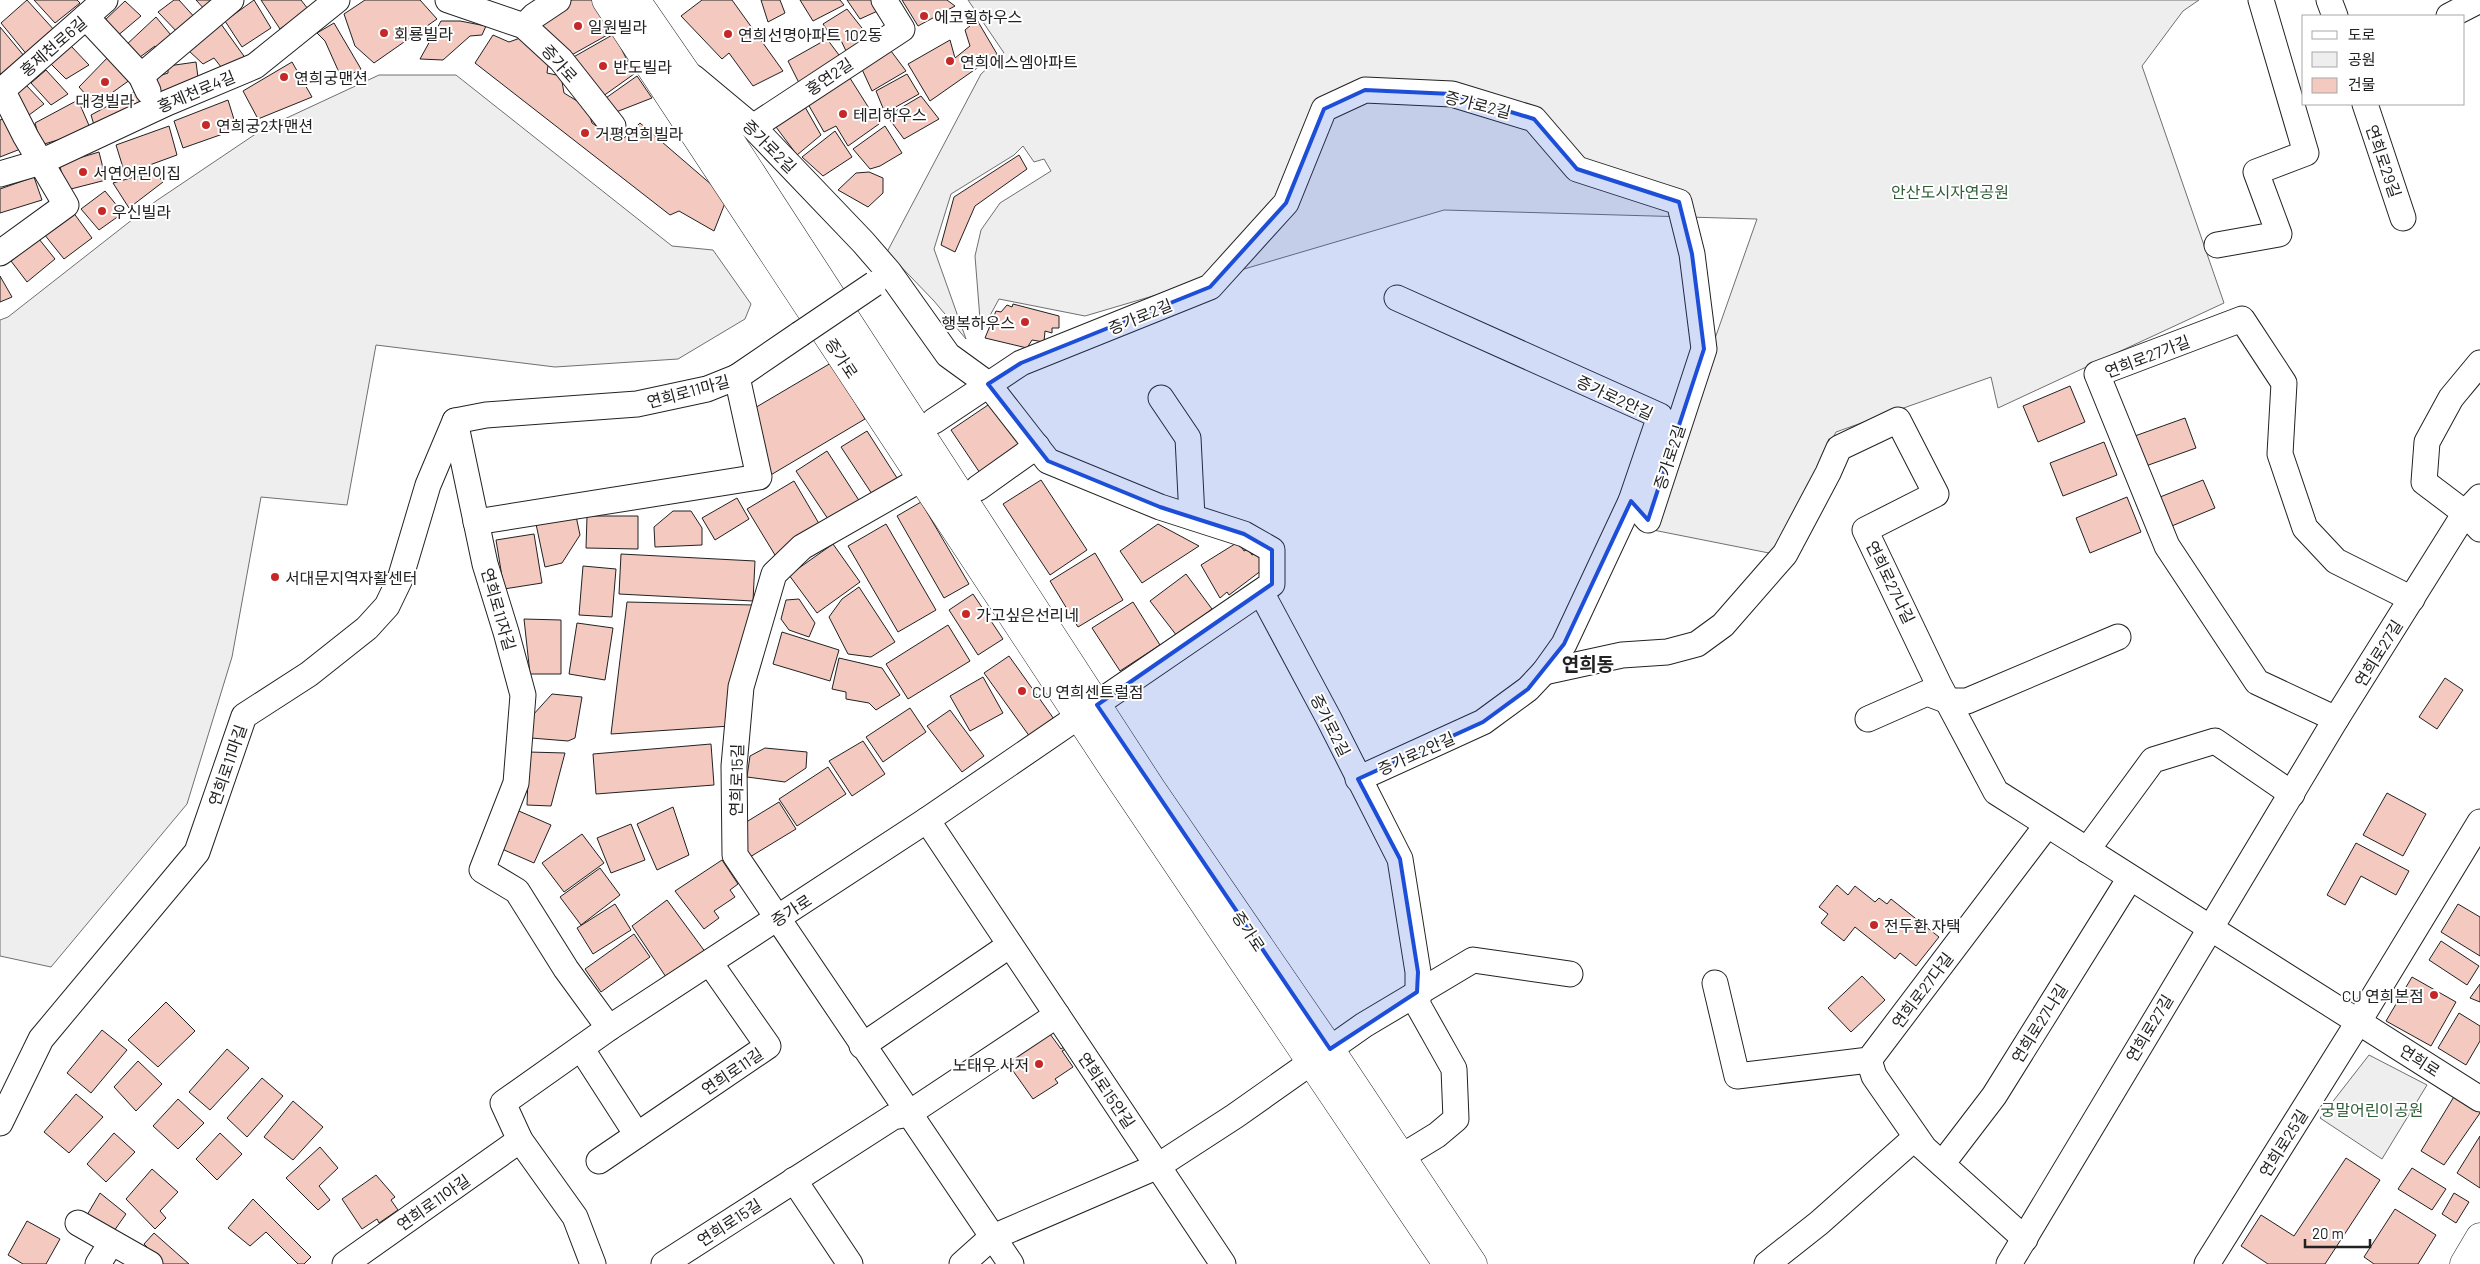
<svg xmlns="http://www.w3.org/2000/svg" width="2480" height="1264" font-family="Barlow,'Noto Sans KR',sans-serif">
<rect width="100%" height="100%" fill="#fff"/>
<g fill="#eee" stroke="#6f6f6f">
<polygon points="968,0 2199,0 2183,11 2142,66 2224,303 1998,408 1991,377 1836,432 1774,554 1648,529 1757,219 1444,210 1085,316 999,299 981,332 975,256 981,230 1000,203 1051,171 1044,159 1034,162 1023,146 1014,155 951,194 934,249 966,339 934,301 887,252 981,74 1004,53"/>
<polygon points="379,75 456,75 672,246 713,250 751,304 745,319 678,359 555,367 376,345 347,505 261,497 232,657 187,804 51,967 0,956 0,320 8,317 156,201 263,129"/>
<polygon points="2369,1055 2427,1085 2382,1159 2320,1118"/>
</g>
<g fill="#f3c9c0" stroke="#222">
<polygon points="27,0 55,31 28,56 1,23"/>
<polygon points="34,0 77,0 80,3 55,23"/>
<polygon points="174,0 179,0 197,20 180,35 158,12"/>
<polygon points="196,0 217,0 206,11"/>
<polygon points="254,0 271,28 242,47 225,21"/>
<polygon points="261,0 301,0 308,9 280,29"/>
<polygon points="365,0 420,0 437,19 374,63 355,46 344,14"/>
<polygon points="572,0 600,0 618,29 568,57 537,23"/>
<polygon points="702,0 732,0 783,71 753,86 729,53 722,59 681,16"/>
<polygon points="761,0 780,0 785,13 768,22"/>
<polygon points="800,0 840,0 844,5 813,21"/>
<polygon points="847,0 876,0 882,9 860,19"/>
<polygon points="902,0 947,0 955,6 918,26"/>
<polygon points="125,1 141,16 116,37 104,21"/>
<polygon points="847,9 869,37 846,51 838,34 831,36 823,24"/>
<polygon points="156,17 175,40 161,52 155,46 136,60 125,46"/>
<polygon points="977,20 997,54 930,101 908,64 950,40 955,58 970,46 965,30"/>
<polygon points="441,21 460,21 486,26 482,35 470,36 443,60 420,59"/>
<polygon points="334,23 361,69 342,79 325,41 317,33"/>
<polygon points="221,24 246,59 225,72 214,58 203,64 188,50"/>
<polygon points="0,27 25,57 4,79 0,73"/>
<polygon points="614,34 634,74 599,99 570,59"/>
<polygon points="493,35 509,42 523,37 549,58 547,73 561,76 564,93 587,107 592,123 620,142 640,123 727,198 714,231 679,211 670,215 475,63"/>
<polygon points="827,39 842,59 800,85 788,61"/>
<polygon points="71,46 89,65 66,79 50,63"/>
<polygon points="888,47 906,71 872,91 860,65"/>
<polygon points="111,54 134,77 95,105 79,87"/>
<polygon points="196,62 199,85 158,94 153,78 168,73 168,66"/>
<polygon points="292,62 312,97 258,119 243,91"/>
<polygon points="46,70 68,94 51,105 31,83"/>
<polygon points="907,74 919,94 885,113 876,91"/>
<polygon points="848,75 879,124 848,146 836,126 824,132 808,104"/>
<polygon points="637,76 652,98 611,114 603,100"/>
<polygon points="26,85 44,104 29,115 14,96"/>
<polygon points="141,88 146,105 94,125 91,115"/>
<polygon points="921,96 939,119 904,139 887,116"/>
<polygon points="78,100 91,130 41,145 35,123"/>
<polygon points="228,100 237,129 183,148 174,121"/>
<polygon points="805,107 821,135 797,155 776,127"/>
<polygon points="7,117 23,148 0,157 0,120"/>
<polygon points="169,126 177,155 125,174 116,145"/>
<polygon points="885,126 902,153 880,166 870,169 853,149"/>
<polygon points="835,131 852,157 823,176 802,157"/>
<polygon points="99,152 106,180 67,190 59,164"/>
<polygon points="1019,155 1027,169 975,206 955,252 941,245 954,197"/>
<polygon points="155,171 163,182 129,208 113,183"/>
<polygon points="869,172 883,178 883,193 868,207 838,190 856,173"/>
<polygon points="34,177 42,200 0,213 0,189"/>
<polygon points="105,191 123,213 99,230 81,209"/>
<polygon points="73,212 92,238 64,259 44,234"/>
<polygon points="39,239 55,259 27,282 11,261"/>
<polygon points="0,276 12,297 0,302"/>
<polygon points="1013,304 1059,316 1059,328 1052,328 1052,333 1045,331 1044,342 1032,340 1027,348 985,338 996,311 1001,312 1007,305 1012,307"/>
<polygon points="831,363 865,419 769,476 753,409"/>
<polygon points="2070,386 2085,422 2038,442 2023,406"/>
<polygon points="991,403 1020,446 980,473 951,430"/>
<polygon points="2185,418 2196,448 2143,467 2132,437"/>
<polygon points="867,431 897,478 872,494 841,447"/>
<polygon points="2104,442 2117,475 2063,496 2050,463"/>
<polygon points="827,451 860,502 830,522 796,471"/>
<polygon points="1041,480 1087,550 1050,575 1003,504"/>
<polygon points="2203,480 2215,508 2167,528 2155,499"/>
<polygon points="794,481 821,527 775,555 747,509"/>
<polygon points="2127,497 2141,532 2090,553 2076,518"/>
<polygon points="737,498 749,519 715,540 702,518"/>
<polygon points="921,502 969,584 944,598 897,516"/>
<polygon points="673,511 691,511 702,528 702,545 655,547 654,527"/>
<polygon points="576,516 580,535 562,563 545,567 536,524"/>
<polygon points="587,516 638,516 638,549 586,548"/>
<polygon points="886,524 936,610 898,632 848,546"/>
<polygon points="1158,524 1199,546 1142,583 1120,551"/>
<polygon points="534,534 542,583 504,589 496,540"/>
<polygon points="1238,542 1244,551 1248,549 1252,555 1256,553 1266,567 1229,595 1227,592 1220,598 1201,565"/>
<polygon points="833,544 860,582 817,613 789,575"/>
<polygon points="1095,553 1123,600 1078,627 1050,581"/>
<polygon points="621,554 755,561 753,601 619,594"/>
<polygon points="583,566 616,569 612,617 579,615"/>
<polygon points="1186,574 1212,609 1177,636 1150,601"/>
<polygon points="859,587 895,642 871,657 848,654 829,617 842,599"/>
<polygon points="973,594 1003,639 978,655 949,610"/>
<polygon points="799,599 815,623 809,637 789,630 781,619 786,600"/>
<polygon points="627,602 753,605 730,726 611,734"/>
<polygon points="1133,602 1160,645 1120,671 1092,628"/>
<polygon points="524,619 561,620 561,674 530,674"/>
<polygon points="577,623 613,628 605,680 569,674"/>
<polygon points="948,625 970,661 908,699 886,664"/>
<polygon points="782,632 839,650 830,681 773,664"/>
<polygon points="1009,656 1054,719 1030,737 984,673"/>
<polygon points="839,658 882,668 900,695 876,710 869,703 846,699 846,692 832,689"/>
<polygon points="983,677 1003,713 970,731 950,696"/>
<polygon points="2445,678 2463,690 2437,729 2419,717"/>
<polygon points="552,694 582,697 575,738 568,741 531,738 532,716"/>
<polygon points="910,708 926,732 883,762 866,737"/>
<polygon points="950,710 984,756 962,772 927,726"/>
<polygon points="863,741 885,774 852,796 829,761"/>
<polygon points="711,744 714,785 596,794 593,754"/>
<polygon points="765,748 807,752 806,768 785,782 747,777 750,756"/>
<polygon points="529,752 565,753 551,806 527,805"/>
<polygon points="828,767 846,794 797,826 779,799"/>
<polygon points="2387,793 2426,814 2403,856 2363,835"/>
<polygon points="779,802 796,829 745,860 743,824"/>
<polygon points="673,807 689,855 657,870 637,824"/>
<polygon points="512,808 551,825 534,863 495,846"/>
<polygon points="631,824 645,860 611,873 597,838"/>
<polygon points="582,834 604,863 564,892 542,863"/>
<polygon points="2356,843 2409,871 2396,895 2361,876 2345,905 2327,895"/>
<polygon points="722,860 738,884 730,890 735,897 714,911 719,918 704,929 675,891"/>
<polygon points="600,868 620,895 581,925 560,897"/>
<polygon points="1837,885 1848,895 1855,886 1875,902 1879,898 1887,904 1891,899 1939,937 1916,966 1900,953 1895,959 1855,927 1844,941 1821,923 1828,914 1819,907"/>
<polygon points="667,900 706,953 668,980 632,926"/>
<polygon points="615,904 631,930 593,954 577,928"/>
<polygon points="2458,904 2480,917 2480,956 2441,932"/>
<polygon points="634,934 650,957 601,992 585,969"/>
<polygon points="2441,941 2479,966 2467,985 2429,960"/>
<polygon points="1862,976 1885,1000 1851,1032 1828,1008"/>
<polygon points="2412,977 2456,1002 2431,1046 2386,1021"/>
<polygon points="2480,984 2480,1002 2470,998"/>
<polygon points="166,1002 195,1031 158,1067 128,1040"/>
<polygon points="2459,1013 2480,1026 2480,1041 2466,1065 2438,1048"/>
<polygon points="102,1030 127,1050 91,1093 67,1073"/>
<polygon points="1050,1034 1061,1049 1065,1046 1066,1049 1062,1051 1073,1067 1055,1079 1058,1083 1033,1099 1006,1061"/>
<polygon points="227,1049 249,1068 210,1110 189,1092"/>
<polygon points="138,1061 162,1084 136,1111 114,1087"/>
<polygon points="262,1078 283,1096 247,1137 227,1118"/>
<polygon points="76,1094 103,1117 69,1153 44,1132"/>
<polygon points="2455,1095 2480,1109 2480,1113 2444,1165 2421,1151"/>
<polygon points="178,1099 204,1123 178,1149 153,1126"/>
<polygon points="293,1101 323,1127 293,1160 264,1137"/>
<polygon points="114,1133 135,1152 106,1182 87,1164"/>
<polygon points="220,1133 242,1154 217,1180 196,1159"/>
<polygon points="2480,1136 2480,1188 2457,1173"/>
<polygon points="320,1147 338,1168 319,1186 330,1200 318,1210 286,1178"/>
<polygon points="2346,1158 2380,1180 2325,1264 2268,1264 2241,1246 2261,1215 2294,1236"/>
<polygon points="2412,1168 2446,1189 2432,1210 2398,1189"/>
<polygon points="152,1169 178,1192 160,1211 166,1218 155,1229 126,1199"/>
<polygon points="376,1175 395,1197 391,1200 398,1210 379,1223 377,1219 362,1229 342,1199"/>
<polygon points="100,1193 126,1214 109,1238 83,1222"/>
<polygon points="2454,1193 2469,1202 2456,1223 2442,1214"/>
<polygon points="253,1199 311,1257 304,1264 298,1264 266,1232 250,1246 228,1228"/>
<polygon points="2395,1209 2436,1235 2418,1264 2374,1264 2364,1257"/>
<polygon points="27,1221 60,1239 46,1264 23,1264 8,1255"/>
<polygon points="154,1233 189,1264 157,1264 155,1255 144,1244"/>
</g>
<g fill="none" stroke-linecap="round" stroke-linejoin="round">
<g stroke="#222" stroke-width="27">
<g id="minor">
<polyline points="448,0 524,26 561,60 613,126"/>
<polyline points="2329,0 2335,16"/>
<polyline points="2449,16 2480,0"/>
<polyline points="86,17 141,76 148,91"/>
<polyline points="524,26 534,16 558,0"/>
<polyline points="141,76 231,0"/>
<polyline points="0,92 105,0"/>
<polyline points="2365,104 2403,218"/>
<polyline points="753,127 902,29 884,0"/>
<polyline points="0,174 41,162 167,103 255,66 337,0"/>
<polyline points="2217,245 2279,234 2256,172 2306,153 2261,0"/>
<polyline points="0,253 66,205 26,137 2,90"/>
<polyline points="2480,363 2451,398 2427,442 2424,482 2465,513 2480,529"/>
<polyline points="1161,398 1188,438 1192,517"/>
<polyline points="455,421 485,564 506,632 523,695 516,783 482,870 517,891 566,969 609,1028"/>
<polyline points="934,421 1021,363 1210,287 1286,203 1324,109 1365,90 1452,94 1534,119 1577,169 1679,202 1692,254 1704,349 1648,520 1631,501"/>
<polyline points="921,479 802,547 774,574 741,687 734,766 735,855 1011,1264"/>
<polyline points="978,488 1037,446"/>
<polyline points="476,522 759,477 737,377"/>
<polyline points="1261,592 1329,719 1400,859 1418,972 1418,1005 1454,1069 1456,1119 1437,1135 1401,1157"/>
<polyline points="1544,672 1622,655 1667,652 1697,644 1723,625 1785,554 1828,473 1839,448 1898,420 1936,494 1865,530 1939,685 1996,792 2480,1099"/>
<polyline points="1868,719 1927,693 1948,701 1967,701 2118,637"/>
<polyline points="2336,719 2257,682 2167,546 2097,374 2242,319 2284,383 2280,454 2305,528 2336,561 2412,599"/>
<polyline points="1358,779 1483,722 1528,689 1544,672 1564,644 1631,501 1660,416 1397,298"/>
<polyline points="927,820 1223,1264"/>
<polyline points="2087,850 2153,760 2215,741 2292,794"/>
<polyline points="1715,983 1737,1076 1869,1060 2047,825"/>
<polyline points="862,1046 1010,945"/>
<polyline points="581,1048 637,1135"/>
<polyline points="1869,1060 1874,1076 1924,1148 2025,1239"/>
<polyline points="0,1123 41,1039 197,852 244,716 309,674 367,628 387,606 400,579 428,485 455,421 486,415 637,404 707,389 737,377 800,334"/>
<polyline points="599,1161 768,1046 710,963"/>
<polyline points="1942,1164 1994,1096 2130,878"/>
<polyline points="794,1180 850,1264"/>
<polyline points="78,1223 150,1264"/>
<polyline points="98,1264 111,1243"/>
<polyline points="345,1264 520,1140"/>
<polyline points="593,1264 575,1217 520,1140 503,1103 609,1028 927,820 1272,584 1272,550 1244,534 1160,507 1048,461 988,384 948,355 889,272 863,242 753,127 693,77"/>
<polyline points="664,1264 893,1117 908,1114 1057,1015"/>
<polyline points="962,1264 991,1238 1158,1166 1235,1116 1364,1025 1473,960 1570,974"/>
<polyline points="1767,1264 1819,1223 1916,1137"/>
<polyline points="2009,1264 2336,719 2465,513 2480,497"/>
<polyline points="2207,1264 2359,1021 2480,822"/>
</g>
</g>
<g stroke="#222" stroke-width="29">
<g id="major">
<polyline points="606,0 1112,767 1447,1264"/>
<polyline points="636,0 687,74 1151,788 1330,1049 1473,1264"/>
<polyline points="2464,1264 2480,1237"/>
</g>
</g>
<use href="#minor" stroke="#fff" stroke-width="25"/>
<use href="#major" stroke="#fff" stroke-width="28"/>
<g stroke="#222" stroke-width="27" stroke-linecap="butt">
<polyline id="minor-bridge" points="800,334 874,284"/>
</g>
<use href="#minor-bridge" stroke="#fff" stroke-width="25"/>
</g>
<path fill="#1d4ed8" fill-opacity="0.2" stroke="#1d4ed8" stroke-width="4" stroke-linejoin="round" d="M 1365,90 L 1452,94 L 1534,119 L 1577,169 L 1679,202 L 1692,254 L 1704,349 L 1648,520 L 1631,501 L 1564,644 L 1528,689 L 1483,722 L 1358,779 L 1400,859 L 1418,972 L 1417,992 L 1330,1049 L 1097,705 L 1272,584 L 1272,550 L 1244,534 L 1160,507 L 1048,461 L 988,384 L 1021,363 L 1210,287 L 1286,203 L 1324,109 Z"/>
<g fill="#c62828" stroke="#fff" stroke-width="2">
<circle cx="924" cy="16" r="5"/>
<circle cx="578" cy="26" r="5"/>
<circle cx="384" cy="33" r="5"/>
<circle cx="728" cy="34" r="5"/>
<circle cx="950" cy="61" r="5"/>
<circle cx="603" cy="66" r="5"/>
<circle cx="284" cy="77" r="5"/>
<circle cx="105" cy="82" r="5"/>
<circle cx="843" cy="114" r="5"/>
<circle cx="206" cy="125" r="5"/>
<circle cx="585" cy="133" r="5"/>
<circle cx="83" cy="172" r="5"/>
<circle cx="102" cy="211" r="5"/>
<circle cx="1025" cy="322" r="5"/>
<circle cx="275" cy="577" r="5"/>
<circle cx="966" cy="614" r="5"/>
<circle cx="1022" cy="691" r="5"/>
<circle cx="1874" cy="925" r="5"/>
<circle cx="2434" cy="995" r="5"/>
<circle cx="1039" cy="1064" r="5"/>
</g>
<g text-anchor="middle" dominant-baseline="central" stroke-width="4" stroke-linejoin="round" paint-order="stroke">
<g font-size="16" fill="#222" stroke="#fff" text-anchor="start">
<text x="934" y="16">에코힐하우스</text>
<text x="588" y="26">일원빌라</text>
<text x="394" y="33">회룡빌라</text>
<text x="738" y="34">연희선명아파트 102동</text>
<text x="960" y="61">연희에스엠아파트</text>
<text x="613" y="66">반도빌라</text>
<text x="294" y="77">연희궁맨션</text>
<text x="105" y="100" text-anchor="middle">대경빌라</text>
<text x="853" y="114">테리하우스</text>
<text x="216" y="125">연희궁2차맨션</text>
<text x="595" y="133">거평연희빌라</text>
<text x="93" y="172">서연어린이집</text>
<text x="112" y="211">우신빌라</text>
<text x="1015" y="322" text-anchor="end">행복하우스</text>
<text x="285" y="577">서대문지역자활센터</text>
<text x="976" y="614">가고싶은선리네</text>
<text x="1032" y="691">CU 연희센트럴점</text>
<text x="1884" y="925">전두환 자택</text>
<text x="2424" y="995" text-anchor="end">CU 연희본점</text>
<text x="1029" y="1064" text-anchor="end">노태우 사저</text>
</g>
<g font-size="16" fill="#222" stroke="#fff">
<text transform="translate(53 46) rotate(-41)">홍제천로6길</text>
<text transform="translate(560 63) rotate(48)">증가로</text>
<text transform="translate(829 76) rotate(-34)">홍연2길</text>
<text transform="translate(196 91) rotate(-23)">홍제천로4길</text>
<text transform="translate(1478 104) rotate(14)">증가로2길</text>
<text transform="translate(770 146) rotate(45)">증가로2길</text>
<text transform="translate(2384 161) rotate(71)">연희로29길</text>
<text transform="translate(1140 316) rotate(-22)">증가로2길</text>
<text transform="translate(2147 356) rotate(-21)">연희로27가길</text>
<text transform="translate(842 358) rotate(56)">증가로</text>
<text transform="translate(688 391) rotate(-15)">연희로11마길</text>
<text transform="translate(1615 397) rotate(25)">증가로2안길</text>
<text transform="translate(1669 457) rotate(-72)">증가로2길</text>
<text transform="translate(1891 582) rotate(64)">연희로27나길</text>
<text transform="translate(499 609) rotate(74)">연희로11자길</text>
<text transform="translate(2378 653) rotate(-58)">연희로27길</text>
<text transform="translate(1331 725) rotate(63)">증가로2길</text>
<text transform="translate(1416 753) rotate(-24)">증가로2안길</text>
<text transform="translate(227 765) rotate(-71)">연희로11마길</text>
<text transform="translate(736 780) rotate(-89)">연희로15길</text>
<text transform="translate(791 910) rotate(-33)">증가로</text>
<text transform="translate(1249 931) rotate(56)">증가로</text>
<text transform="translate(1922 990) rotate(-53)">연희로27다길</text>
<text transform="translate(2039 1023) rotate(-58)">연희로27나길</text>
<text transform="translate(2149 1028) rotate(-59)">연희로27길</text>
<text transform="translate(2420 1060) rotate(33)">연희로</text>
<text transform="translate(732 1071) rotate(-34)">연희로11길</text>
<text transform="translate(1107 1090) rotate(56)">연희로15안길</text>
<text transform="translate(2283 1143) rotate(-58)">연희로25길</text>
<text transform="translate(433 1202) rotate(-35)">연희로11아길</text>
<text transform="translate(729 1222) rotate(-33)">연희로15길</text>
</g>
<g font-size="16" fill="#2f5e38" stroke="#fff">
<text x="1950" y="191">안산도시자연공원</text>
<text x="2372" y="1109">궁말어린이공원</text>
</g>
<g font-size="19" font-weight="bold" fill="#222" stroke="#fff">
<text x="1588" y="663">연희동</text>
</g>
</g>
<rect x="2302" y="15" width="162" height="90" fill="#ffffff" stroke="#a7a7a7"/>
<rect x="2312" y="31" width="25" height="8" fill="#ffffff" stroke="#a7a7a7"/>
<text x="2348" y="40" font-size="15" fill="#222222">도로</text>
<rect x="2312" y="52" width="25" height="15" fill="#eeeeee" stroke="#a7a7a7"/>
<text x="2348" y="65" font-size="15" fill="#222222">공원</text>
<rect x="2312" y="78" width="25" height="15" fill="#f3c9c0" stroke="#a7a7a7"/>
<text x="2348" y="90" font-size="15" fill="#222222">건물</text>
<path d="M2305 1239v8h65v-8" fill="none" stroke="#222222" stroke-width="2.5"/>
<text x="2312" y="1239" font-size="15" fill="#222222" stroke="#ffffff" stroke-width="4" paint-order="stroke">20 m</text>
</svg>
